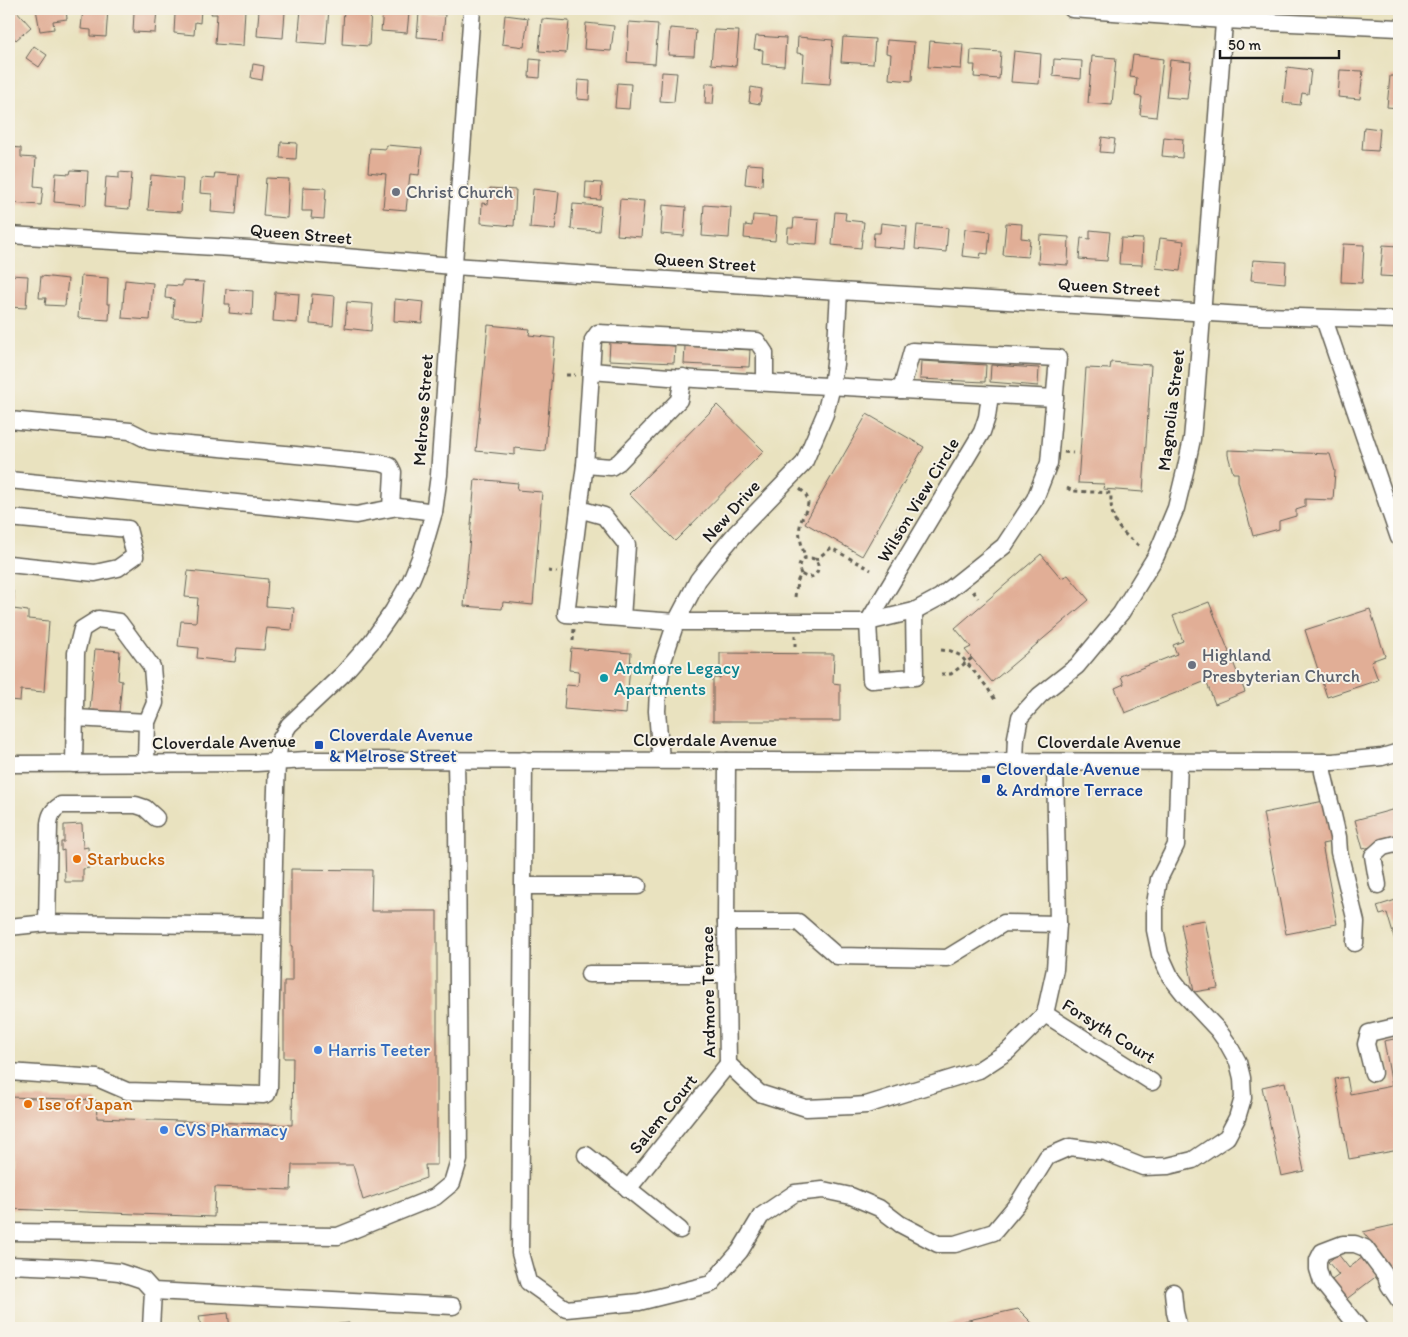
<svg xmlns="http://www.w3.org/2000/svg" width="1408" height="1337" font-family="Itim,sans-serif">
<rect width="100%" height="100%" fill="#f7f3e8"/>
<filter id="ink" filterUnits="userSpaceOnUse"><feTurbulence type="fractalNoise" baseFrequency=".02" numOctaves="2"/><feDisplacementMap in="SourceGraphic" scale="10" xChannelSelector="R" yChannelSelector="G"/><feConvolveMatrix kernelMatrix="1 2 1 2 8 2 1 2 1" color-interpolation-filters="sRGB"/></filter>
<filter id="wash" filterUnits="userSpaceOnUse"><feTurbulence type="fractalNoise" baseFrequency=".0096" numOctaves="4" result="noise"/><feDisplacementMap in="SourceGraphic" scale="20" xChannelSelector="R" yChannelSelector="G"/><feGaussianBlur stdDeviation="1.12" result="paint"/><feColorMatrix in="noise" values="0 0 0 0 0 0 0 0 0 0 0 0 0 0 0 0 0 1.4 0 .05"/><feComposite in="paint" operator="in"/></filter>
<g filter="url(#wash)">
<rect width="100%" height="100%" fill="#e9e2bf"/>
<g id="blocks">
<g fill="#e1ae96">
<polygon points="9,9 15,9 31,27 16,40 9,32"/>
<polygon points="36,9 66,9 67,19 53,21 54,29 40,31"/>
<polygon points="83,9 108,9 106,37 91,36 91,30 81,29"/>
<polygon points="125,9 157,9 155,33 133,32 134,12 125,12"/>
<polygon points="167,9 201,9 200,23 195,22 194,35 174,33 175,14 167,13"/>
<polygon points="212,9 245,9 243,46 215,44 217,14 211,14"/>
<polygon points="301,9 329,9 326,44 298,42"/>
<polygon points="344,9 371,9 369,46 342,44"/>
<polygon points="259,10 285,12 283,38 257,36"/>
<polygon points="383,11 409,13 407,33 381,31"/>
<polygon points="419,13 445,14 443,39 417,37"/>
<polygon points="505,15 528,18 524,47 502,44"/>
<polygon points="542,19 569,21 566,53 539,51"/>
<polygon points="629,22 658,24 655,64 627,62"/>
<polygon points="586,23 614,26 611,51 584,49"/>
<polygon points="670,28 696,30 694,56 668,55"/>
<polygon points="714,30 739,31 736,66 711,64"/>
<polygon points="756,36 786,38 784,66 762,64 763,50 754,49"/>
<polygon points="798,37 833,40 830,84 802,82 804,54 797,53"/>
<polygon points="843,37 875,39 873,64 841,62"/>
<polygon points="887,40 914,42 912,81 889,79 891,54 886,53"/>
<polygon points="930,41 963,44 961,69 928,67"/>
<polygon points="34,46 47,55 39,67 26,58"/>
<polygon points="971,50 1001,52 999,79 974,77 975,65 970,65"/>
<polygon points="1014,51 1041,54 1039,84 1011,82"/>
<polygon points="1133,55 1163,59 1156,117 1140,115 1142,97 1135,96 1137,78 1130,77"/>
<polygon points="1092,56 1116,58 1112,105 1088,103"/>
<polygon points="530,59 541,60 540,78 529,77"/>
<polygon points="1054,59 1082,61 1081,79 1053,76"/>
<polygon points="1170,60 1191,62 1187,99 1166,97"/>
<polygon points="253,64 264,66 262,80 251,78"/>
<polygon points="1287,67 1311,70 1308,94 1302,93 1300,105 1283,103"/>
<polygon points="1340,70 1363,71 1360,99 1338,97"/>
<polygon points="662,72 677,73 674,102 660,101"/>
<polygon points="1390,76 1399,76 1399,108 1387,107"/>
<polygon points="578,80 590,81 589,100 577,99"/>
<polygon points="617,83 631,84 629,109 615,108"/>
<polygon points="706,83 715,83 713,104 705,104"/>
<polygon points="751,87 762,89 760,104 749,102"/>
<polygon points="1364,127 1380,129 1378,151 1362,150"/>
<polygon points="1102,137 1115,139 1113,153 1100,152"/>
<polygon points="1164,137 1183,139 1182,158 1162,156"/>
<polygon points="281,142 297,143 296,159 280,158"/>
<polygon points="386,145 422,148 419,175 410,174 406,210 383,208 386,174 368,172 370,148 386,149"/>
<polygon points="9,147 21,148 21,157 36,158 34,186 43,187 41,205 9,203"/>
<polygon points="747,164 763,165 762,186 745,184"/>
<polygon points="71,170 88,171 86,205 54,202 56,173 70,174"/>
<polygon points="119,172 132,173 129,209 104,207 106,177 119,178"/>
<polygon points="215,173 239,175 236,214 211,212 212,194 200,193 201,178 214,179"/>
<polygon points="151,175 183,178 181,212 148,210"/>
<polygon points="266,178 289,179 287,218 263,216"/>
<polygon points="586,182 602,183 601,200 585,199"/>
<polygon points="303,187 326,188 324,219 311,218 312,211 302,211"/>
<polygon points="490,188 516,190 514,226 481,223 482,203 488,204"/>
<polygon points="533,189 559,192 555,230 530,228"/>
<polygon points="620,199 644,201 641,237 617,235"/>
<polygon points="573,204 601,206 599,231 571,229"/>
<polygon points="663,205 686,207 684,236 661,234"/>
<polygon points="704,205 731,207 729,238 702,236"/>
<polygon points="835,212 846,213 845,220 864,222 861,248 832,245"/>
<polygon points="753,215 777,217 775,241 744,238 745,225 752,226"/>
<polygon points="794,218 819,220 817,244 787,242 788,228 793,228"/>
<polygon points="881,223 907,226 905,249 873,246 874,233 880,233"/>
<polygon points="1006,223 1022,224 1021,238 1030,239 1028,257 1003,255"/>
<polygon points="917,225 948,228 946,252 915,249"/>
<polygon points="965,229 990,232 988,254 981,253 980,258 962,256"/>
<polygon points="1090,230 1110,232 1107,261 1079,259 1081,238 1090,239"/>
<polygon points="1040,235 1069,237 1068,265 1038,263"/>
<polygon points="1121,238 1143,239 1142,265 1119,264"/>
<polygon points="1160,238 1184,241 1180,271 1156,268"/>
<polygon points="1343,244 1364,245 1362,283 1341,282"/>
<polygon points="1383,245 1399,246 1399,277 1380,276"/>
<polygon points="1253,260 1286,262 1285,283 1251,280"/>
<polygon points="9,275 28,276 26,308 9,307"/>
<polygon points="41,276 68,279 65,306 45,305 46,298 39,298"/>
<polygon points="81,276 108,278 107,304 110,304 109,320 78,318"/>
<polygon points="125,280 153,283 150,320 122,318"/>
<polygon points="182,281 204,282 201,320 173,318 174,299 165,298 166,285 182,286"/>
<polygon points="226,289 253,291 252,315 229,313 230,304 225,304"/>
<polygon points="275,292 299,294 297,323 273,321"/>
<polygon points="312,294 335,296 333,326 310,324"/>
<polygon points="395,299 424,302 422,323 394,321"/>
<polygon points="347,302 373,304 371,331 345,328"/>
<polygon points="488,325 530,329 529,335 555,338 545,451 515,448 515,455 476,451"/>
<polygon points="610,342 675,346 674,363 609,360"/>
<polygon points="685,346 750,350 749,367 684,364"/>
<polygon points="921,361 986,365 985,382 920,379"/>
<polygon points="1111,362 1151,365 1143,492 1103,489 1104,484 1078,483 1086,368 1110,369"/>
<polygon points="991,365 1039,368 1038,386 990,382"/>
<polygon points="717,405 764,451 675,541 629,494"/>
<polygon points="867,414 924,447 862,556 805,523"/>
<polygon points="1228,450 1330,454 1335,471 1333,500 1305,499 1305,507 1296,510 1296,516 1279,521 1279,529 1253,536 1238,481 1238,473 1233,473 1228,455"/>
<polygon points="475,479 518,483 517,490 542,492 533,605 503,602 502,609 464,606"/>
<polygon points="1041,554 1061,578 1068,575 1089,600 992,682 965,650 971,647 955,628"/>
<polygon points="188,571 268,579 266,606 294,608 292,630 267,628 264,650 237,648 235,662 197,658 198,648 178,646 181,621 196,622 198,598 185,597"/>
<polygon points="9,591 14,592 13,609 28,611 28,619 49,621 44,692 21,690 20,701 9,700"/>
<polygon points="1209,602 1245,692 1215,704 1206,681 1125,713 1115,688 1124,684 1121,676 1177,654 1173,645 1183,641 1173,616"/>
<polygon points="1370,609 1385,656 1371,661 1378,680 1327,697 1305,630"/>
<polygon points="571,648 631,653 626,714 564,709 566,685 578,686 579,671 569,670"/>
<polygon points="95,649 120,651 118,680 122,681 119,712 90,710"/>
<polygon points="720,653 834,654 833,683 840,684 840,721 713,721 713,678 720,678"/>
<polygon points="1324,801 1332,842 1322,844 1337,924 1286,934 1263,813"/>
<polygon points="1399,808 1399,839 1363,849 1355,820"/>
<polygon points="82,824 83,848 88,847 89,868 83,869 83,882 65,882 64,850 61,851 61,842 64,842 64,825"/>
<polygon points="291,869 372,870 371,911 437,911 437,1165 425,1165 426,1178 363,1200 353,1165 292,1165 291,1190 215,1187 214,1217 9,1209 9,1097 96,1100 97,1118 292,1125 293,1058 284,1058 284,981 292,981 292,946 291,946"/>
<polygon points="1399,899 1399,943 1396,944 1387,913 1380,915 1377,906"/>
<polygon points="1205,920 1218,988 1194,992 1181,924"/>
<polygon points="1399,1038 1399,1150 1349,1159 1335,1079 1347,1077 1350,1094 1392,1086 1384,1041"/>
<polygon points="1285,1082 1304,1171 1281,1176 1262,1087"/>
<polygon points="1399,1224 1399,1278 1363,1232"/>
<polygon points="1338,1254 1349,1268 1363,1257 1378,1275 1344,1301 1329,1282 1339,1275 1328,1262"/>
<polygon points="1018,1309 1037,1328 937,1328 937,1327"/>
<polygon points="228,1313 230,1328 201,1328 199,1316"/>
<polygon points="349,1323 350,1328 313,1328 313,1327"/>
</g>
</g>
</g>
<g filter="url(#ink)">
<use href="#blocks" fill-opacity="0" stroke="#646155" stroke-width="1"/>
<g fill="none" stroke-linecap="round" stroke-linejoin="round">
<g stroke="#646155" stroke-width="19">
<g id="minor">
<polyline points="1072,9 1224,20 1399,28"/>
<polyline points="9,235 249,249 453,266 839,291 1261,316 1399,320"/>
<polyline points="1324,319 1399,538"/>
<polyline points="591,371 593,340 598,333 757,341 765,353 765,382"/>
<polyline points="9,420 130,431 150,441 167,443 381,463 390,466 393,472 391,508"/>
<polyline points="585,465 611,467 619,462 679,400 683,377"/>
<polyline points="9,480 356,515 398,507 434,512"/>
<polyline points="579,509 585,465 591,371 695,379 1055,398"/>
<polyline points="9,518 128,529 135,556 118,568 95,573 9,564"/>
<polyline points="914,611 915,677 871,680 868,622 982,432 987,417 990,395"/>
<polyline points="622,618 627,545 604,516 579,509 566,614 676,622 868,622 914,611 940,597 1004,546 1035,499 1049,463 1058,358 912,351 901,390"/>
<polyline points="75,718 147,722"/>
<polyline points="524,760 520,1253 528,1282 566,1309 639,1302 711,1284 740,1251 761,1216 795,1193 823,1190 851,1196 879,1208 900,1224 938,1244 955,1244 994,1232 1019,1202 1047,1157 1070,1147 1105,1152 1143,1167 1168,1166 1193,1160 1227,1137 1237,1118 1243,1098 1242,1078 1238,1062 1228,1044 1218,1030 1185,995 1170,976 1160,954 1155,930 1155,904 1159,879 1176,845 1179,762"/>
<polyline points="661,760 657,711 658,690 663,661 676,622 698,580 715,558 737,532 804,463 825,414 832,386 835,364 839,291"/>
<polyline points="727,761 726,922 728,1064 759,1093 806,1108 852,1106 866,1105 979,1070 1008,1051 1045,1014 1055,969 1058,924 1055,762"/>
<polyline points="1015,761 1016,737 1020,717 1040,695 1077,666 1121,613 1156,556 1176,508 1186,467 1192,439 1196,396 1225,9"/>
<polyline points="1323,762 1323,772 1338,837 1339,852 1356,922 1355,943"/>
<polyline points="9,764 256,763 307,760 1333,762 1382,757 1399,752"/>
<polyline points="74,764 76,653 82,629 98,619 119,622 152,667 155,703 147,722 146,764"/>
<polyline points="1378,885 1373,856 1383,847 1399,843"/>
<polyline points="523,886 638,886"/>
<polyline points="726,922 798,922 837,956 947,958 1004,923 1058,924"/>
<path d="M 47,923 L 49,824 C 50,814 53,810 61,805 L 136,805 L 145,808 L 156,818"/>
<polyline points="9,927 47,923 272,926"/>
<polyline points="589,974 727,974"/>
<polyline points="1045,1014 1152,1082"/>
<polyline points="9,1072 97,1078 127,1091 263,1095 267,1094 269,1088 275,817 277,762 280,740 289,725 343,674 372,641 393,611 411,580 422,553 434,512 439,475 472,9"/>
<polyline points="1373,1073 1366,1044 1369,1033 1399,1026"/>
<polyline points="586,1155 680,1230"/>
<polyline points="628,1189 728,1064"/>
<polyline points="9,1232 338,1236 435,1197 452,1183 459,1160 457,817 456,760"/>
<polyline points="9,1265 80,1268 119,1272 143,1280 153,1291 453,1306"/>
<polyline points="1173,1292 1175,1312 1179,1328"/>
<polyline points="151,1328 153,1291"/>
<polyline points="1359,1328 1322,1282 1318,1269 1318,1260 1322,1252 1343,1244 1355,1244 1365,1248 1386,1276 1389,1285 1399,1300"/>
</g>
</g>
<g stroke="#646155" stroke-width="3" stroke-dasharray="4 4" stroke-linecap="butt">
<polyline points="566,375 575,375"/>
<polyline points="1064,452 1073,453"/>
<path d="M 1067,488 L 1073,491 L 1111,493 C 1110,524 1119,530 1142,548"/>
<path d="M 800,489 C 817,503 802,511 800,526 C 798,536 803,548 805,558"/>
<polyline points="897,526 905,531"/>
<polyline points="815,560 831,548 871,570"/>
<polyline points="548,571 557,572"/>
<polyline points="973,591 978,598"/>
<path d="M 795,597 L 797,582 L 801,574 C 798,568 798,559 807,558 C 825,555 820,587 801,574"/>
<polyline points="795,635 795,647"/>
<polyline points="573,641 574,629"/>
<polyline points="941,650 951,651 961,656 987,687 995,700"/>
<polyline points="941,674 951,674 972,658"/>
</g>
<use href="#minor" stroke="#fff" stroke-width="16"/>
</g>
</g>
<g fill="#6b7280" stroke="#f7f3e8" stroke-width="2">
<circle cx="396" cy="192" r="5"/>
<circle cx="1192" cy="665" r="5"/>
</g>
<circle fill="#0f9aa8" stroke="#f7f3e8" stroke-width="2" cx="604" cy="678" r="5"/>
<g fill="#1a4fb4" stroke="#f7f3e8" stroke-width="2">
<rect x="314" y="740" width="10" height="10" rx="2.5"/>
<rect x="981" y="774" width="10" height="10" rx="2.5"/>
</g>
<g fill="#e8710a" stroke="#f7f3e8" stroke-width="2">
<circle cx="77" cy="859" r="5"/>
<circle cx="28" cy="1104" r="5"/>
</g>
<g fill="#3f7fe0" stroke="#f7f3e8" stroke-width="2">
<circle cx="318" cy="1050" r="5"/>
<circle cx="164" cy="1130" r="5"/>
</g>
<g text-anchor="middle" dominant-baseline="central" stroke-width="4" stroke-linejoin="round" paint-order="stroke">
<g font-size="18" fill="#5b616d" stroke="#f7f3e8" text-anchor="start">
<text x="406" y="192">Christ Church</text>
<text x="1202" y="655">Highland<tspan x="1202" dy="21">Presbyterian Church</tspan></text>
</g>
<g font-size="18" fill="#1c1c1c" stroke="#f7f3e8">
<text transform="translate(301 234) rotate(5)">Queen Street</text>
<text transform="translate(705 262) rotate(4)">Queen Street</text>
<text transform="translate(1109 287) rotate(4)">Queen Street</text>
<text transform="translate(423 410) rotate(-86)">Melrose Street</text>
<text transform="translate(1171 410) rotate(-83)">Magnolia Street</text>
<text transform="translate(918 500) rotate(-59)">Wilson View Circle</text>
<text transform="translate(731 511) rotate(-48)">New Drive</text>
<text x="705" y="740">Cloverdale Avenue</text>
<text transform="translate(224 742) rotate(-1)">Cloverdale Avenue</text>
<text x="1109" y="742">Cloverdale Avenue</text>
<text transform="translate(708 992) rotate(-91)">Ardmore Terrace</text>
<text transform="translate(1109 1031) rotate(32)">Forsyth Court</text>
<text transform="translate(663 1114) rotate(-51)">Salem Court</text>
</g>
<g font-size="18" fill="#0d838f" stroke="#f7f3e8" text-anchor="start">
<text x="614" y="668">Ardmore Legacy<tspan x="614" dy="21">Apartments</tspan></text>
</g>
<g font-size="18" fill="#164399" stroke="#f7f3e8" text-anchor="start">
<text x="329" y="735">Cloverdale Avenue<tspan x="329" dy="21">&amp; Melrose Street</tspan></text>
<text x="996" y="769">Cloverdale Avenue<tspan x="996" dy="21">&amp; Ardmore Terrace</tspan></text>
</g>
<g font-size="18" fill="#c56008" stroke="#f7f3e8" text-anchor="start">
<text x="87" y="859">Starbucks</text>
<text x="38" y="1104">Ise of Japan</text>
</g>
<g font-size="18" fill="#366cbe" stroke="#f7f3e8" text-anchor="start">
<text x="328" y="1050">Harris Teeter</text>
<text x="174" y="1130">CVS Pharmacy</text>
</g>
</g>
<rect width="1408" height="1337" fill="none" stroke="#f7f3e8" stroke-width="30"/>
<path d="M1220 50v8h119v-8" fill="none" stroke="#1c1c1c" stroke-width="2.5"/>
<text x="1228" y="50" font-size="15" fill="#1c1c1c" stroke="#f7f3e8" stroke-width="4" paint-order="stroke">50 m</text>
</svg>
